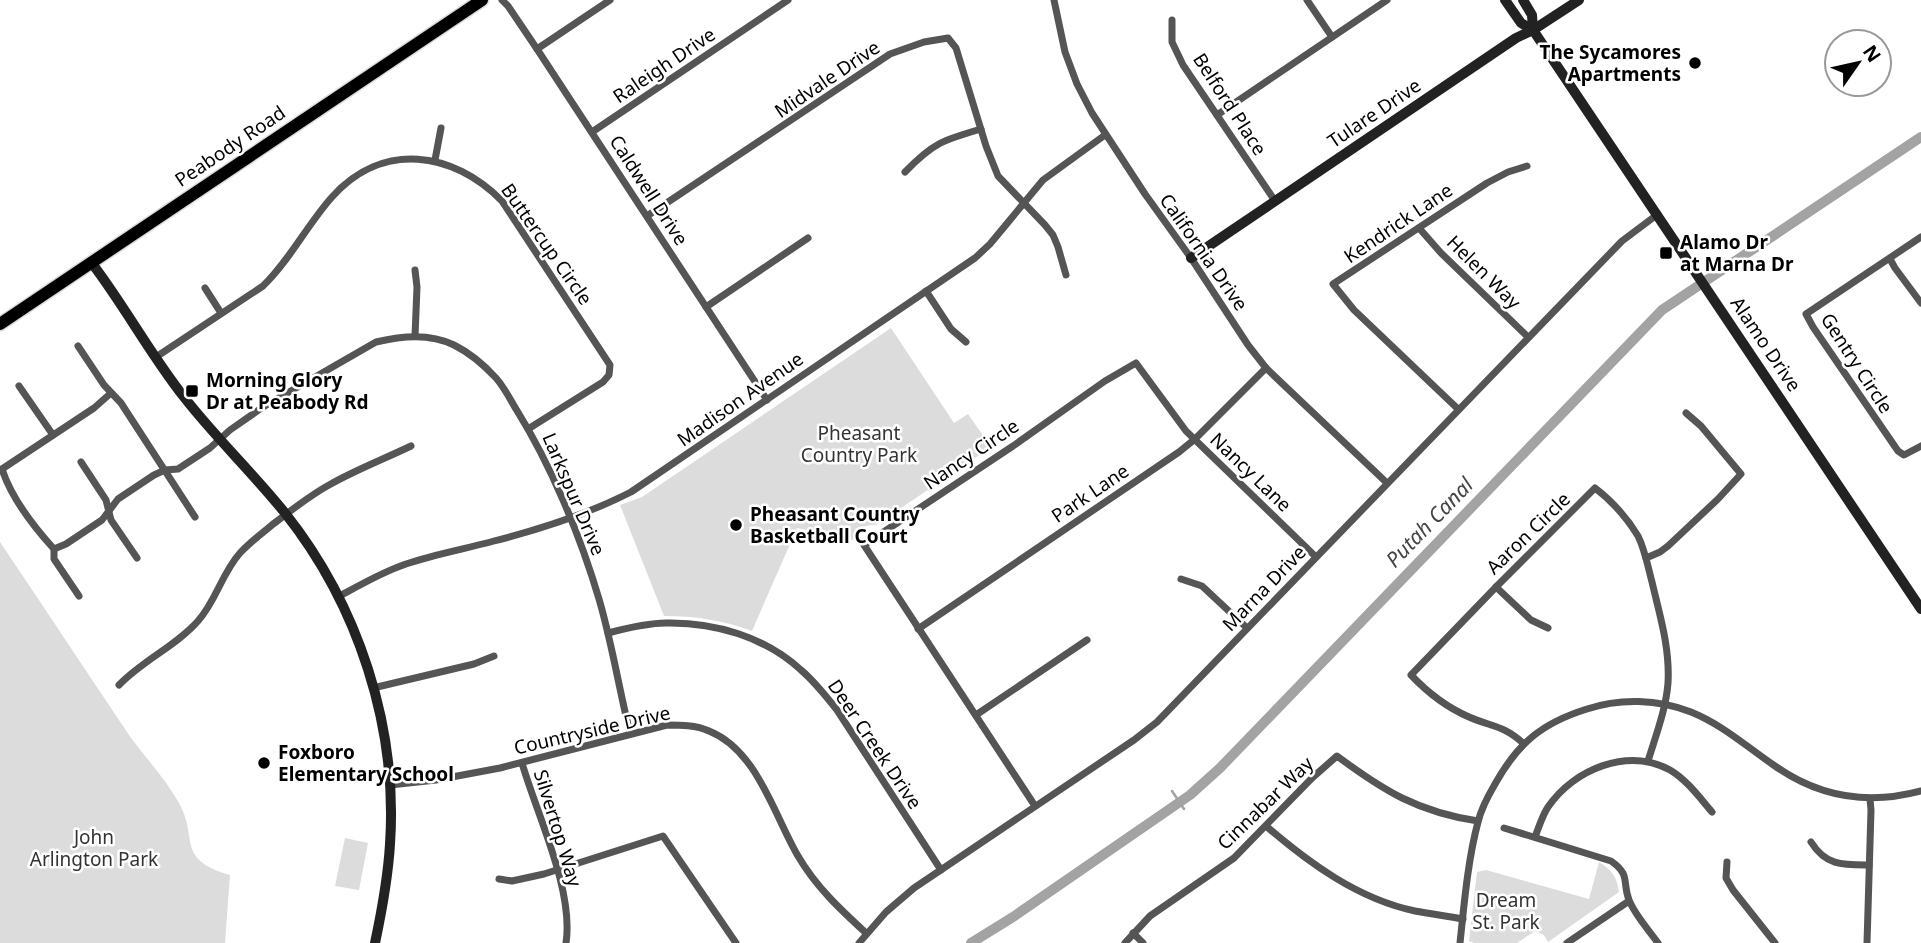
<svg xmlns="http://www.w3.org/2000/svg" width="1921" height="943" font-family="'Noto Sans',sans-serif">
<rect width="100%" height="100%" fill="#fff"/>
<g fill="#dcdcdc">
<path d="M 891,328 L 954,423 L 968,414 L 991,447 L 876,525 C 864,525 855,528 853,540 L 797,528 L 752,631 C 723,620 695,616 664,616 L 620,505 L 642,497 Z"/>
<path d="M 0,542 C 44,607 87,673 131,738 C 147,759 166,780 179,803 C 199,839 175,859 230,875 L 225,943 L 0,943 Z"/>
<polygon points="345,838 368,843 359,890 335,886"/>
<path d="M 1599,862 C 1612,870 1617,877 1619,892 L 1548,942 L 1544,935 L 1535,931 L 1517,943 L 1474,943 L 1469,941 L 1477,872 L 1486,870 L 1589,899 Z"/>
</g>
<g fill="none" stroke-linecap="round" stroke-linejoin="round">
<polyline stroke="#a3a3a3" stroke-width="2.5" points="1172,791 1184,809"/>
<polyline stroke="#a3a3a3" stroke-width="10" points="971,943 1013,917 1190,795 1220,768 1662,310 1921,137"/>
<g stroke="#dbdbdb" stroke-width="15">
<polyline id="primary" points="0,324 482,0"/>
</g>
<g stroke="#555" stroke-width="7">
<polyline points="502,0 508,6 537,49 767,400"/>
<polyline points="1054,0 1065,52 1077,84 1092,113 1145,194 1191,258 1248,345 1266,368 1387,483"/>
<polyline points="1307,0 1332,37"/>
<polyline points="1172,20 1172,42 1183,65 1275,201"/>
<polyline points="537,49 610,0"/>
<polyline points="1217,115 1387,0"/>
<polyline points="592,132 788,0"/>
<polyline points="435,160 441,128"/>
<path d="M 905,172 C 933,143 943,140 981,129"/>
<polyline points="647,216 890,54 924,42 948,38 956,48 986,146 998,176 1045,225 1053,235 1058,247 1066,275"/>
<polyline points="1419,228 1441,253 1528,337"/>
<polyline points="1921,237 1806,314 1813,327 1898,451 1904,455 1921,446"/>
<polyline points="1890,259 1895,268 1921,303"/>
<polyline points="415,270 417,287 415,336"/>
<polyline points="205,288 221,313"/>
<polyline points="926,291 951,329 966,342"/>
<polyline points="706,307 808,238"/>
<polyline points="78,346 104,385 121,403 195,517"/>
<path d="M 156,357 L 263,286 C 290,260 307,225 332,197 C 382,141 453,151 502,201 L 610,365 L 609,375 L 603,382 L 528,429"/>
<polyline points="19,386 53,435"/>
<polyline points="1458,409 1354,310 1333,284 1487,183 1508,172 1527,166"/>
<polyline points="81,462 106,500 111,520 137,558"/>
<path d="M 2,469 C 11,497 34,527 54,549 L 54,559 L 79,596"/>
<polyline points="2,469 94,408 111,393"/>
<path d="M 54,549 L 66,544 L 102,520 L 118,499 L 154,475 L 165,470 L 178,469 L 210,448 L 230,430 L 263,407 L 376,342 C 402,336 429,333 454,345 C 470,353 484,365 496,378 C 504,387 510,399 516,409 C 551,465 580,535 599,599 C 612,643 619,689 630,733"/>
<polyline points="1646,558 1660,552 1668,546 1718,499 1741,474 1701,426 1686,413"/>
<polyline points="1181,579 1202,586 1247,628"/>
<polyline points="1496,587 1531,620 1548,628"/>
<path d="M 338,597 C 360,585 382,572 406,564 C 435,554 465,549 494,541 C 541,529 588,514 631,492 L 975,258 L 990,244 L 1043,180 L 1105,135"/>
<polyline points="918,629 1179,452 1195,439 1266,368"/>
<path d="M 608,633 C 627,628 647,623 666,623 C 715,622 765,637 801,670 C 815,682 826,696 837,710 L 941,870"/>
<path d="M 119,685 C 143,660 176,646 198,621 C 216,601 222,573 240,553 C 249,543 261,534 272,525 C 290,511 309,496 329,485 C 355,470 384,459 411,446"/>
<polyline points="373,688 474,664 494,656"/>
<polyline points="976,715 1087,640"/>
<path d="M 1523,743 C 1503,725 1492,727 1469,717 C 1446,707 1428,693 1411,675 L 1496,587 L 1595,488 C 1612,501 1627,518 1638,536 C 1645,550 1648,567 1652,582 C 1660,616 1670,648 1668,683 C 1666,709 1656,735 1648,761"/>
<path d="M 522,763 C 537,815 574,890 566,943"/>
<path d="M 390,785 L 436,780 L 500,768 L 667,725 C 680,725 696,725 709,731 C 757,750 774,815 798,856 C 816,887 841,910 866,933"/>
<polyline points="1035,806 864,545 1013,446 1105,381 1136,363 1186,431 1316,557"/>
<path d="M 1266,826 C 1309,863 1358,899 1415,911 C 1431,914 1447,916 1463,919"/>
<path d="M 1504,828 L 1611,861 C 1631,875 1622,882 1629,900 C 1635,915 1648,929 1658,943"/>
<path d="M 1535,837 C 1539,827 1542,816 1548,807 C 1574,769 1628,747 1670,770 C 1687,780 1700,798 1712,812"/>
<path d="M 1811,842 C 1826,866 1843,865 1869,865"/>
<polyline points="1727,862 1726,878 1733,890 1775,943"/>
<polyline points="499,879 512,881 544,874 663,836 736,943"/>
<polyline points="1133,933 1143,943"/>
<polyline points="859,943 886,912 914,888 1134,740 1157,722 1622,241 1658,214"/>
<path d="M 1125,943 L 1150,916 L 1234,858 L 1312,778 L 1337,756 C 1384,791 1418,812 1478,821"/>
<path d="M 1460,943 C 1464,905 1468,859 1478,822 C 1481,809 1488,796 1495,784 C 1518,743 1542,723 1587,709 C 1620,698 1658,699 1691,712 C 1723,725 1747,747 1775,766 C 1819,797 1869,805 1921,791"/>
<polyline points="1567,943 1629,901"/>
<polyline points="1867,943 1871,810 1870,799"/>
</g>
<g stroke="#222" stroke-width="10">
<polyline points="1505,0 1521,23 1533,30 1921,609"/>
<polyline points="1523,0 1532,15 1533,30"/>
<polyline points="1191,258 1516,38 1533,30 1579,0"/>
<path d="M 91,262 C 124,305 150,354 184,397 C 215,437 253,473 285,513 C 358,605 398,726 390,844 C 388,878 382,910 375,943"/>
</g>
<use href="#primary" stroke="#000" stroke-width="12"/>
</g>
<g fill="#000" stroke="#fff" stroke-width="2.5">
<circle cx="1695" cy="63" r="7"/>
<rect x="1659" y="246" width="14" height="14" rx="3.5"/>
<rect x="185" y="384" width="14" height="14" rx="3.5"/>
<circle cx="736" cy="525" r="7"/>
<circle cx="264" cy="763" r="7"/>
</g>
<g text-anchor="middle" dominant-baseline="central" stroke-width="5" stroke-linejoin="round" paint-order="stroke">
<g font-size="19" font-weight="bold" fill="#000" stroke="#fff" text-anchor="start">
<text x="1681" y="52" text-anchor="end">The Sycamores<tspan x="1681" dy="22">Apartments</tspan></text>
<text x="1680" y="242">Alamo Dr<tspan x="1680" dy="22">at Marna Dr</tspan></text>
<text x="206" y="380">Morning Glory<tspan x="206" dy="22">Dr at Peabody Rd</tspan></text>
<text x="750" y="514">Pheasant Country<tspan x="750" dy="22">Basketball Court</tspan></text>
<text x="278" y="752">Foxboro<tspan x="278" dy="22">Elementary School</tspan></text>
</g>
<g font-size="19" fill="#000" stroke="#fff">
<text transform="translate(664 65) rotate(-34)">Raleigh Drive</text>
<text transform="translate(827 79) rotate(-34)">Midvale Drive</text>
<text transform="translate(1230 104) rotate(57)">Belford Place</text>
<text transform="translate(1374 113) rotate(-34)">Tulare Drive</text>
<text transform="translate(230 146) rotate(-34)">Peabody Road</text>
<text transform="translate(649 190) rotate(57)">Caldwell Drive</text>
<text transform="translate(1398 223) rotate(-34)">Kendrick Lane</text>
<text transform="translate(547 244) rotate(55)">Buttercup Circle</text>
<text transform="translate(1204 252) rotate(55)">California Drive</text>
<text transform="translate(1484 272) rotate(45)">Helen Way</text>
<text transform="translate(1766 344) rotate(56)">Alamo Drive</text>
<text transform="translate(1857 363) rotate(57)">Gentry Circle</text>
<text transform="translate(740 399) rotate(-35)">Madison Avenue</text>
<text transform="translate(971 454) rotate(-34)">Nancy Circle</text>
<text transform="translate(1251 472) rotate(44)">Nancy Lane</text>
<text transform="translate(1090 493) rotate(-34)">Park Lane</text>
<text transform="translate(574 494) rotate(67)">Larkspur Drive</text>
<text transform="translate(1528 533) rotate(-44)">Aaron Circle</text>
<text transform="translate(1264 588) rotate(-46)">Marna Drive</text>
<text transform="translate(592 730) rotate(-13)">Countryside Drive</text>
<text transform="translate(875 744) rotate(56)">Deer Creek Drive</text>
<text transform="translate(1265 803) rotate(-44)">Cinnabar Way</text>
<text transform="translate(558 828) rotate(73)">Silvertop Way</text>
</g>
<g font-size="19" fill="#333" stroke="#fff">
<text x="859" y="433">Pheasant<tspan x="859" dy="22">Country Park</tspan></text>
<text x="94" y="837">John<tspan x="94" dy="22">Arlington Park</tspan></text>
<text x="1506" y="900">Dream<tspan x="1506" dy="22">St. Park</tspan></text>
</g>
<g font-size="21" font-style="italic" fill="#444" stroke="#fff">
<text transform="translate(1429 522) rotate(-46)">Putah Canal</text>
</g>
</g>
<g transform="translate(1858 63) rotate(56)"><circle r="33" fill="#ffffff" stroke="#999999" stroke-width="2"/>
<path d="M0-5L12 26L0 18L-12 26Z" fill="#000000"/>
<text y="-10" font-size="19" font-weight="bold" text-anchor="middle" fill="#000000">N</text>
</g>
</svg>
